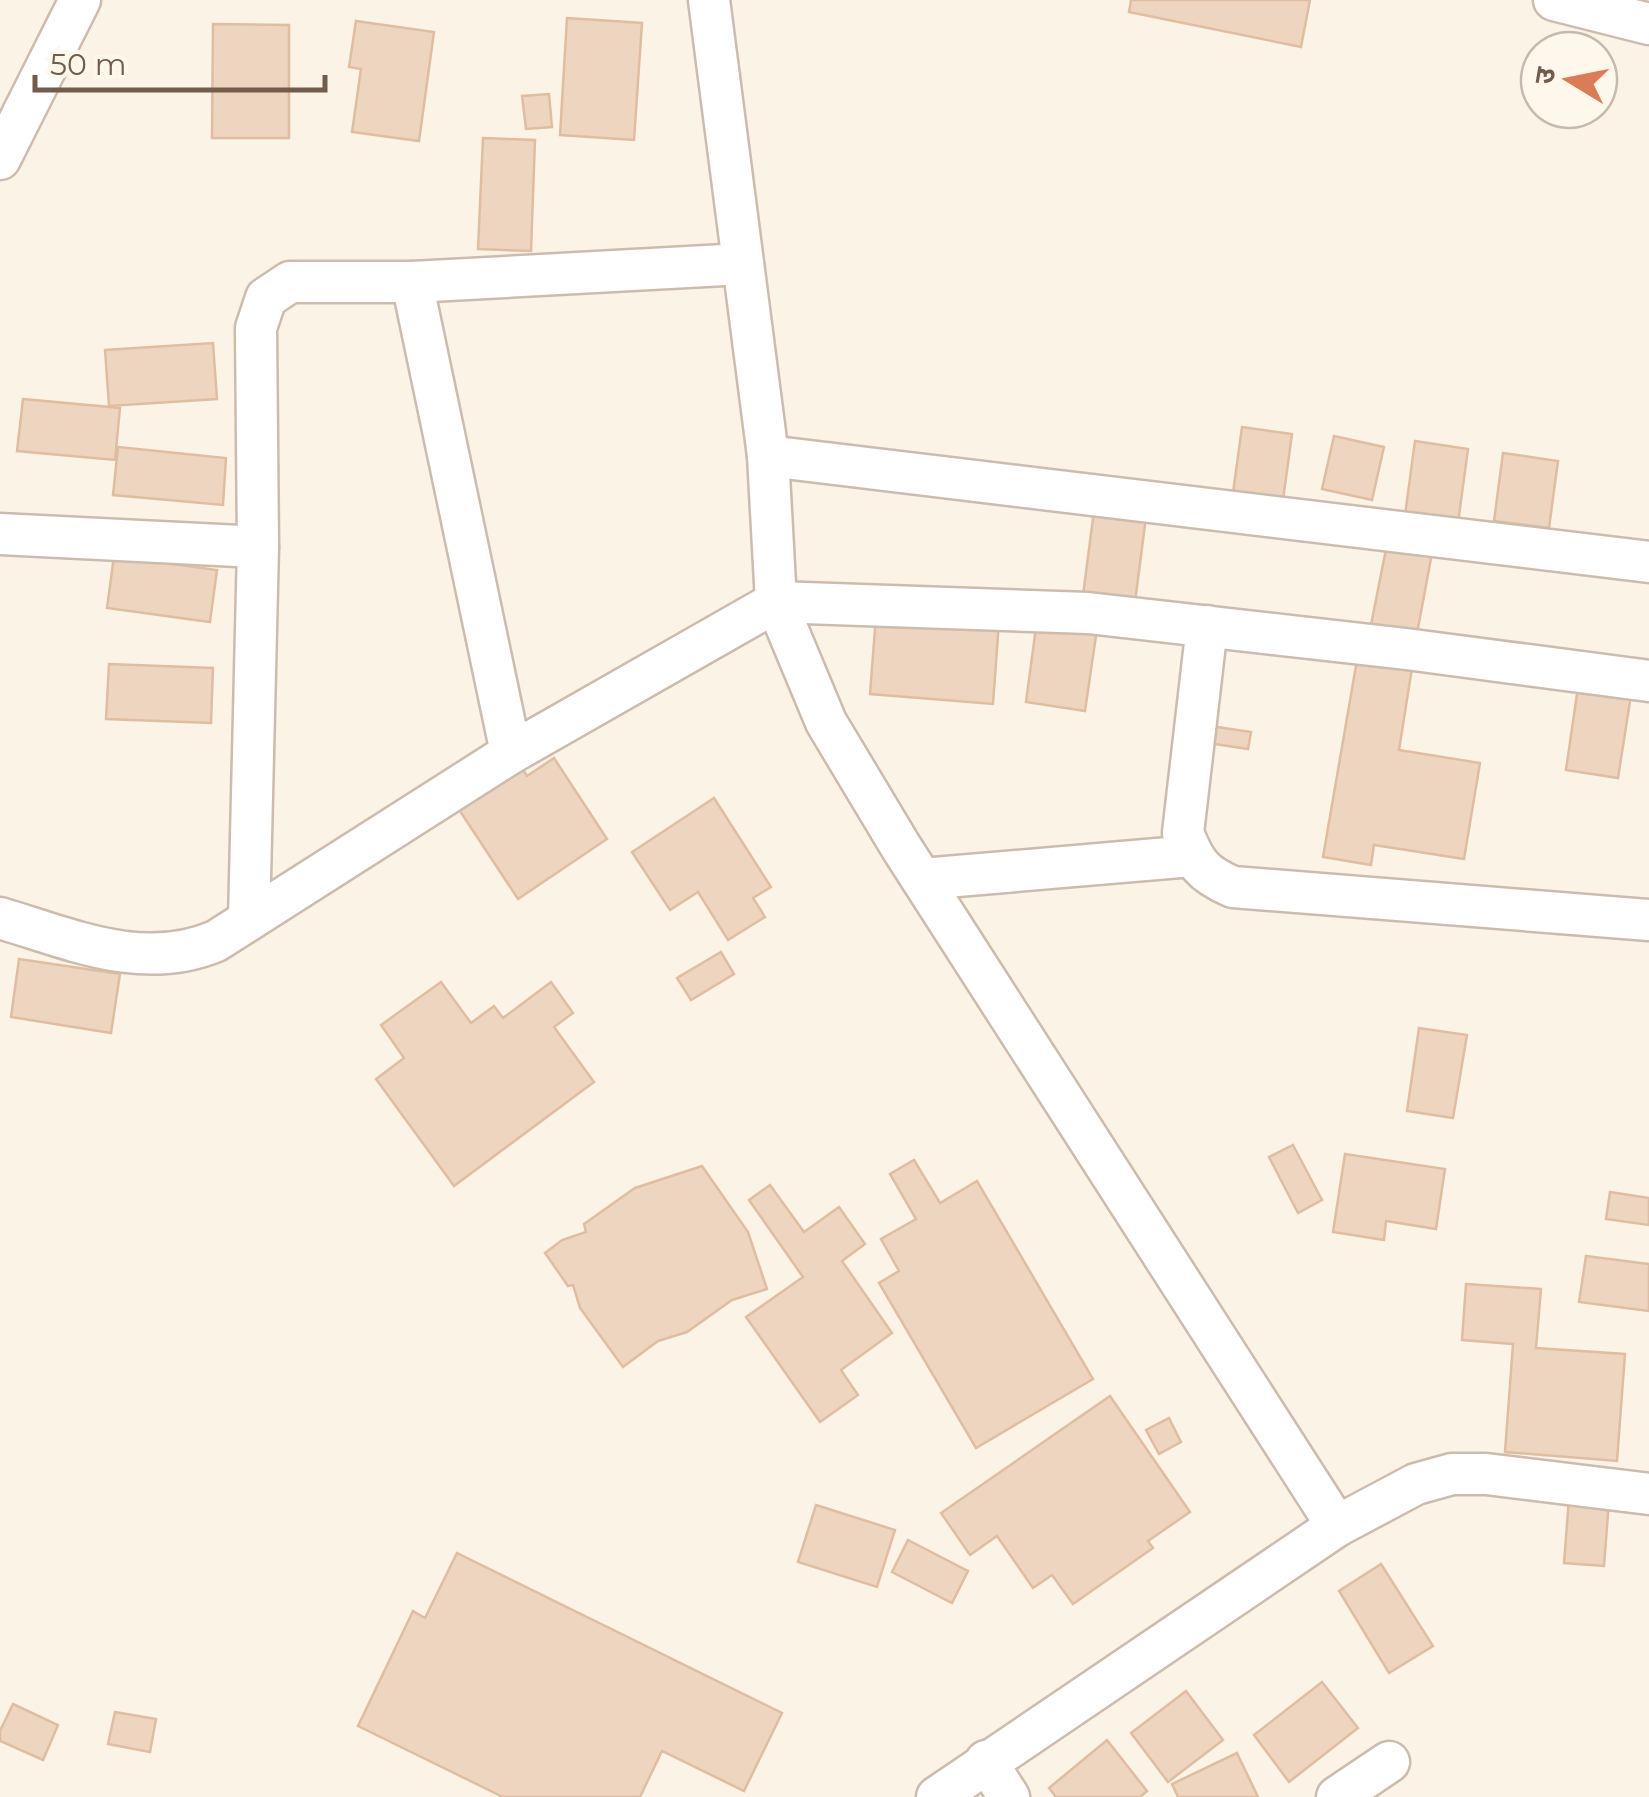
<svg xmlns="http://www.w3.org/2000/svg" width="1649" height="1797" font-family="Montserrat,'Noto Sans Devanagari',sans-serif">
<rect width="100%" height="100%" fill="#fbf4e6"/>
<g fill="#eed5bf" stroke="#e0bda1" stroke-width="2.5">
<polygon points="1131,0 1310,0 1301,47 1129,12"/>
<polygon points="567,18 642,23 634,140 560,135"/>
<polygon points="356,21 434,32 419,141 352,132 361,69 349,67"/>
<polygon points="213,24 289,25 289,138 212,138"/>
<polygon points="549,94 552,127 526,129 522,96"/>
<polygon points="483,138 535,140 531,251 478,249"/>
<polygon points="213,343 217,399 109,406 105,350"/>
<polygon points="23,399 120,408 115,460 17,451"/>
<polygon points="1242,427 1292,434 1283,500 1233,493"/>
<polygon points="1334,436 1384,447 1372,500 1322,489"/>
<polygon points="1415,441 1468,449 1458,523 1405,515"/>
<polygon points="118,447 226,458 223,505 113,495"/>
<polygon points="1503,453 1558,461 1549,528 1494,521"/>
<polygon points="1094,511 1146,517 1135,602 1083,595"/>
<polygon points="1387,544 1432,553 1416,639 1370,630"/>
<polygon points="114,556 217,570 210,622 107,608"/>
<polygon points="876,616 999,621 993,704 870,694"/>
<polygon points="1037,620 1097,629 1085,711 1026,702"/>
<polygon points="1357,660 1412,668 1399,750 1480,763 1464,859 1374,845 1371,865 1323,857"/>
<polygon points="109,664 213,668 211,723 106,719"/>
<polygon points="1578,687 1631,695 1618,778 1566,770"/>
<polygon points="1211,726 1251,732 1248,749 1208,743"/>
<polygon points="554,758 607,839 518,899 456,805 519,763 527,776"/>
<polygon points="714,798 771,887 753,898 765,917 728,940 698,892 670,910 632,852"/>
<polygon points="721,952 734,974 691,1000 677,978"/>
<polygon points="19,959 120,974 111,1033 11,1017"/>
<polygon points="441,982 471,1023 494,1006 503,1018 551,982 573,1013 554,1027 594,1082 454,1186 376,1079 404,1058 381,1025"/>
<polygon points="1419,1028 1467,1035 1453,1118 1407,1111"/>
<polygon points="1293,1145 1322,1200 1298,1213 1269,1157"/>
<polygon points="1345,1154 1445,1169 1436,1229 1386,1221 1384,1240 1333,1232"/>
<polygon points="914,1160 940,1203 977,1181 1093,1379 976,1448 879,1283 899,1271 881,1239 916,1219 890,1174"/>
<polygon points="702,1166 748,1232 767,1289 732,1300 687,1332 658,1341 623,1367 580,1308 573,1285 568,1286 545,1253 562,1240 586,1232 584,1224 635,1188"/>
<polygon points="770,1185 804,1232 839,1207 865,1244 842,1261 892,1333 841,1370 858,1395 820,1422 746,1317 803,1277 749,1200"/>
<polygon points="1610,1192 1649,1198 1649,1225 1606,1219"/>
<polygon points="1586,1256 1649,1264 1649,1311 1579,1302"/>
<polygon points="1466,1284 1541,1289 1536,1348 1625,1354 1617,1461 1505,1452 1513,1344 1462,1340"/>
<polygon points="1110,1396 1190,1512 1148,1541 1153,1548 1073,1604 1052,1575 1033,1588 997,1536 970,1555 941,1513"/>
<polygon points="1169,1418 1181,1442 1159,1454 1146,1430"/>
<polygon points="1569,1498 1609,1501 1604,1566 1564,1563"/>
<polygon points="816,1505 895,1530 877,1587 798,1562"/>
<polygon points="908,1540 968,1571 952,1603 892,1572"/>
<polygon points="457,1553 782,1713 744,1791 662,1751 640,1797 503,1797 358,1726 413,1611 425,1618"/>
<polygon points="1381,1564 1433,1646 1389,1673 1339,1591"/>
<polygon points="1322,1682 1358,1728 1289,1782 1254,1735"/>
<polygon points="1186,1691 1223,1740 1168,1782 1131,1733"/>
<polygon points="13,1704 58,1725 43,1760 0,1741 0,1731"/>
<polygon points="115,1712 156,1719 150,1752 108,1744"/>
<polygon points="1107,1740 1147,1791 1140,1797 1056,1797 1049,1788"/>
<polygon points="1237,1753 1258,1797 1178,1797 1172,1784"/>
</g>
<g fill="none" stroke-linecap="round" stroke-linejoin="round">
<g stroke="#ccbcad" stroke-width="45">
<g id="minor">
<polyline points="709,0 768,456 776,602 826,722 901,847 1337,1526 937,1797"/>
<polyline points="1554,0 1649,24"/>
<polyline points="0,159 80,0"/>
<polyline points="412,282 511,753"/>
<polyline points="768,456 1649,562"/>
<polyline points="0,534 258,547"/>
<path d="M 1207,626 L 1183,833 C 1195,863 1202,874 1233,887 L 1649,920"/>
<polyline points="922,879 1192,856"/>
<path d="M 0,918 C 71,939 143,972 216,941 L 511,753 L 776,602 L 1088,613 L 1406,649 L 1649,681"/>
<polyline points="249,920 258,547 256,328 266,298 290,282 412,282 743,264"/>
<polyline points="1337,1526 1416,1484 1452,1474 1486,1474 1649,1494"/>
<polyline points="986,1761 1009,1797"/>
<polyline points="1337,1797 1389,1762"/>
</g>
</g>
<use href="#minor" stroke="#fff" stroke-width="40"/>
</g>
<g transform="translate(1569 80) rotate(280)"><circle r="48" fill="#fef8ec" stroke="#c6baac" stroke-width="2.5"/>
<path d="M0-8L18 38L0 25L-18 38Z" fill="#dc7b54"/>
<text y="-15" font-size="28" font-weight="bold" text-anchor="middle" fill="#725c4c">उ</text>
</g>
<path d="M35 75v15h290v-15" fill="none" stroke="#725c4c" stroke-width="5"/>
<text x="50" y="75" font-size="30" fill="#725c4c" stroke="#fef8ec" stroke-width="8" paint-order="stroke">50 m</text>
</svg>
